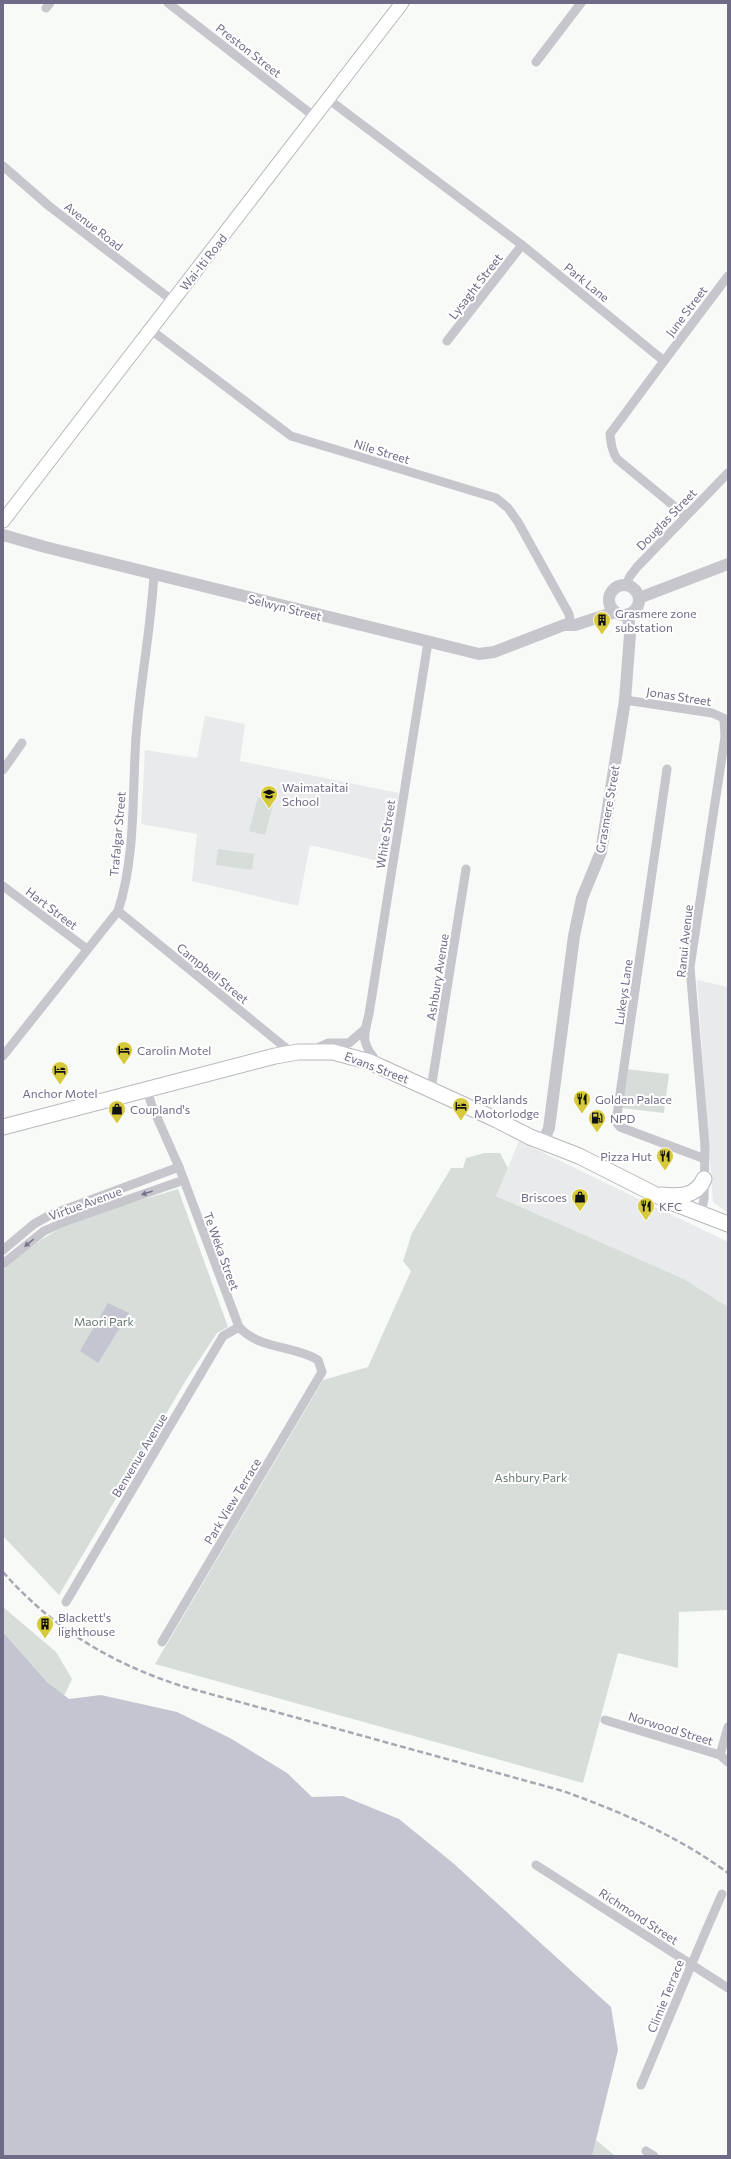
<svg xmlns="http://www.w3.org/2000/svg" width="731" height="2159" font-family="Commissioner,sans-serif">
<rect width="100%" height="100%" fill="#f8faf8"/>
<g fill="#e9eaeb">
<polygon points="205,716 245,724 240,761 399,793 387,863 310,845 298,906 192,881 197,834 141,824 145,750 197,758"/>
<polygon points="697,980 728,987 728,1213 713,1202"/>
<polygon points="519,1141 728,1242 728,1307 684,1279 496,1196"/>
</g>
<g fill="#d7deda">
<polygon points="258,797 274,801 265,835 249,831"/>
<polygon points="218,849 254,854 252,870 216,865"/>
<polygon points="626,1069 669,1074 664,1113 622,1108"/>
<polygon points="485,1153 500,1153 508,1168 496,1196 684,1279 728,1307 728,1610 679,1612 678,1668 618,1653 583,1783 155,1664 323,1380 368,1367 411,1271 403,1261 412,1233 451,1168 463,1168 466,1158"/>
<path d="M 178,1189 L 228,1327 L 217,1333 L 186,1380 L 59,1595 L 3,1536 L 3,1270 C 21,1255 39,1239 60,1229 C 96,1210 139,1201 178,1189 Z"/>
<polygon points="3,1607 56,1652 72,1679 64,1696 47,1682 3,1632"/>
<polygon points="596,2140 613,2154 615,2156 592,2156"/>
</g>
<g fill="#c4c5d0">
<polygon points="108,1303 129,1313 98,1363 80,1351"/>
<polygon points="3,1632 47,1682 69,1699 101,1695 177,1712 230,1738 287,1773 312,1797 343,1796 399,1819 453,1863 611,2007 618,2050 592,2156 3,2156"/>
</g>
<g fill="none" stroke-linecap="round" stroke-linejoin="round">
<g stroke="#bab9c1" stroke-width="15">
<polyline id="secondary" points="3,521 402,3"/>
</g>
<g stroke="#b8b7bd" stroke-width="17">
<g id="trunk">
<polyline points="3,1127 275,1056 298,1052 333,1052 370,1062 497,1120 530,1137 579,1156 668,1201 728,1224"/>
<path d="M 661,1195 C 679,1197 696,1197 704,1179"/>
</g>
</g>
<g stroke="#c7c6cd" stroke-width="9">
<polyline points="168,3 315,117"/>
<polyline points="46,8 50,3"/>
<polyline points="536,62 581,3"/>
<path d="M 328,99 L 522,245 L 664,361 L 610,434 C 611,444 612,451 617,459 L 686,516"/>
<polyline points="3,166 49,206 173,301"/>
<polyline points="151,330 291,436 496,498 508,508 518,522 569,614 570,620"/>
<polyline points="447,341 522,245"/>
<polyline points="664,361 728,276"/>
<polyline points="626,585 630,576 637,567 728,473"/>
<polyline points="625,700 712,713 728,720"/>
<polyline points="667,769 616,1122 620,1127 705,1159"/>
<polyline points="3,770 22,743"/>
<polyline points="3,886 87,949"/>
<polyline points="118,911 292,1053"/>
<polyline points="315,1049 328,1043 349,1043 364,1030"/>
<path d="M 3,1056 L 118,911 C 136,856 132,794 136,737 C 140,683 151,629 154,574"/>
<path d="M 378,1063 C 361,1043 363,1038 369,1014 L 428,642"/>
<polyline points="431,1089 466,869"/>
<path d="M 147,1090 L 152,1106 L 179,1167 L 239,1327 C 260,1350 293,1345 318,1360 L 322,1372 L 162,1642"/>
<polyline points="701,1213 704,1199 705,1146 690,967 725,737 724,720"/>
<polyline points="3,1250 34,1224 50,1215 179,1167"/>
<polyline points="3,1264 44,1231 69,1220 184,1180"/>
<polyline points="66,1602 223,1336 239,1327"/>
<polyline points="605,1720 720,1755 728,1762"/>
<polyline points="720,1755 728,1727"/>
<polyline points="536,1865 728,1988"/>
<path d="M 641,2085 C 668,2021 694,1957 722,1894"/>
<polyline points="646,2151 654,2156"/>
</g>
<g stroke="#c7c6cd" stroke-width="12">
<polyline points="3,535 45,547 479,654 494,652 564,625 575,625 615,612"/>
<circle cx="624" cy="600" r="15"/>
<polyline points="639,598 728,564"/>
<polyline points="543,1142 549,1128 574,936 582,898 601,852 625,700 630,634 628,615"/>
</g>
<use href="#secondary" stroke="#fff" stroke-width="13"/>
<use href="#trunk" stroke="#fff" stroke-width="15"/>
<path stroke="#a9a7b1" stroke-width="2.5" stroke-dasharray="6 3" stroke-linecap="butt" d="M 3,1572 C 53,1629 114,1665 185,1687 L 563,1791 C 621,1812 678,1836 728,1873"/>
</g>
<defs><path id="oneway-solid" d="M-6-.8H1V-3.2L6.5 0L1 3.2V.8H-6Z"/></defs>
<g fill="#78748d">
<use href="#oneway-solid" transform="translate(147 1193) rotate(161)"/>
<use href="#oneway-solid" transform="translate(29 1243) rotate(141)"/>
</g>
<defs>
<g id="building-pin" transform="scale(0.9)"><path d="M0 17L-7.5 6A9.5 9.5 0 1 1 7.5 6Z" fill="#d6c93b" stroke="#fff"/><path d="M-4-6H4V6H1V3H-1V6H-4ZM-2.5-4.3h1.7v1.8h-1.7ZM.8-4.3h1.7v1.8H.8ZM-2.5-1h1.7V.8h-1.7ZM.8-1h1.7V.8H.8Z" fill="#111"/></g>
<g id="school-pin" transform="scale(0.9)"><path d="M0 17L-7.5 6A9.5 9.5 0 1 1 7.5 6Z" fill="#d6c93b" stroke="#fff"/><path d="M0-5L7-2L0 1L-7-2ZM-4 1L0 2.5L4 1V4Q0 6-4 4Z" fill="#111"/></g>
<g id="hotel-pin" transform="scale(0.9)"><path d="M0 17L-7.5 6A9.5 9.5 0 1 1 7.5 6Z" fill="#d6c93b" stroke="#fff"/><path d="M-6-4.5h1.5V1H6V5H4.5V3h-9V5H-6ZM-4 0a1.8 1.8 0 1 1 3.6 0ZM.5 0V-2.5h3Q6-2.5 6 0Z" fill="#111"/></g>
<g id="restaurant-pin" transform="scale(0.9)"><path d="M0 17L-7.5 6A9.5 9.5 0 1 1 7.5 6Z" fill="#d6c93b" stroke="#fff"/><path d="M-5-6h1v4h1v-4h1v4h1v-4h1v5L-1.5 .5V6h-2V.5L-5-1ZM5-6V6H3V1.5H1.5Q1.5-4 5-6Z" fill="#111"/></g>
<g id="shop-pin" transform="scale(0.9)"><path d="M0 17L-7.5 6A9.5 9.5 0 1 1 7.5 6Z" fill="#d6c93b" stroke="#fff"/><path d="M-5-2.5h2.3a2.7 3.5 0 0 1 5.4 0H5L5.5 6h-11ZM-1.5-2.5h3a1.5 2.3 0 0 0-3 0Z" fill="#111"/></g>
<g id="fuel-pin" transform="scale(0.9)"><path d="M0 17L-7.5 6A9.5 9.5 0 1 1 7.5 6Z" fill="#d6c93b" stroke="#fff"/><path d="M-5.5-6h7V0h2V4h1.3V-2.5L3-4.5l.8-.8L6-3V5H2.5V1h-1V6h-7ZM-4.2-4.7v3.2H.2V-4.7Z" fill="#111"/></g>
</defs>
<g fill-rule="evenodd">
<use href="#building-pin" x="602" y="620"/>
<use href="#school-pin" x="269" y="794"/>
<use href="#hotel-pin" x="124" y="1050"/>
<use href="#hotel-pin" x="60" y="1070"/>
<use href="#restaurant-pin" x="582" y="1099"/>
<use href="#hotel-pin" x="461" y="1106"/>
<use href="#shop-pin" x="117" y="1109"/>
<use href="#fuel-pin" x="597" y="1118"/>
<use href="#restaurant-pin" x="665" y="1156"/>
<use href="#shop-pin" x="580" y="1197"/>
<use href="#restaurant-pin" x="646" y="1206"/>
<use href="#building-pin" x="45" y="1624"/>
</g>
<g text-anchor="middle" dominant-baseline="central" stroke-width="4" stroke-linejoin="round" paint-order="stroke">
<g font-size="12" fill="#6f6b86" stroke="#fff">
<text transform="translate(249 50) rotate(38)">Preston Street</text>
<text transform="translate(94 226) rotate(38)">Avenue Road</text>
<text transform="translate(203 262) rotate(-52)">Wai-Iti Road</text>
<text transform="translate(587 282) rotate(39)">Park Lane</text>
<text transform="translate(475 286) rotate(-52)">Lysaght Street</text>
<text transform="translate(686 311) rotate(-53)">June Street</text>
<text transform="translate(382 451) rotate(17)">Nile Street</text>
<text transform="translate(666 519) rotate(-46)">Douglas Street</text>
<text transform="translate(285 607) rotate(14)">Selwyn Street</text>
<text transform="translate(679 696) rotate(9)">Jonas Street</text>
<text transform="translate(607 809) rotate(-80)">Grasmere Street</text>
<text transform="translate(117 834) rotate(-85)">Trafalgar Street</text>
<text transform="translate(385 834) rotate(-81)">White Street</text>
<text transform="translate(52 908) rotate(37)">Hart Street</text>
<text transform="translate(684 941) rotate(-84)">Ranui Avenue</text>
<text transform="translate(213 973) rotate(39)">Campbell Street</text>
<text transform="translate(437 977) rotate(-81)">Ashbury Avenue</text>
<text transform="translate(623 992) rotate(-82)">Lukeys Lane</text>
<text transform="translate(377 1067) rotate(21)">Evans Street</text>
<text transform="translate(85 1203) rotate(-20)">Virtue Avenue</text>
<text transform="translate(222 1251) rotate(70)">Te Weka Street</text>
<text transform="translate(139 1455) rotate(-59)">Benvenue Avenue</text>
<text transform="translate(232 1501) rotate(-59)">Park View Terrace</text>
<text transform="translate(671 1728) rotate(17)">Norwood Street</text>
<text transform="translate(639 1916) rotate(33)">Richmond Street</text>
<text transform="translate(665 1996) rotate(-68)">Climie Terrace</text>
</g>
<g font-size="12" fill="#6f6b86" stroke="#fff" text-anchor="start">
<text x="615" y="613">Grasmere zone<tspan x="615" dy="14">substation</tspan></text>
<text x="282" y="787">Waimataitai<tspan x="282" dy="14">School</tspan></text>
<text x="137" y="1050">Carolin Motel</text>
<text x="60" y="1093" text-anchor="middle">Anchor Motel</text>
<text x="474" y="1099">Parklands<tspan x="474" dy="14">Motorlodge</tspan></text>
<text x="595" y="1099">Golden Palace</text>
<text x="130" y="1109">Coupland's</text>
<text x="610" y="1118">NPD</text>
<text x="652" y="1156" text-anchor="end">Pizza Hut</text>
<text x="567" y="1197" text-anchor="end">Briscoes</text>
<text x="659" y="1206">KFC</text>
<text x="58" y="1617">Blackett's<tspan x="58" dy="14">lighthouse</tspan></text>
</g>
<g font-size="12" fill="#65796e" stroke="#fff">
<text x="104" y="1321">Maori Park</text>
<text x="531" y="1477">Ashbury Park</text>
</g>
</g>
<rect width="731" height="2159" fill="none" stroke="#6f6b86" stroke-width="8"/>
</svg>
